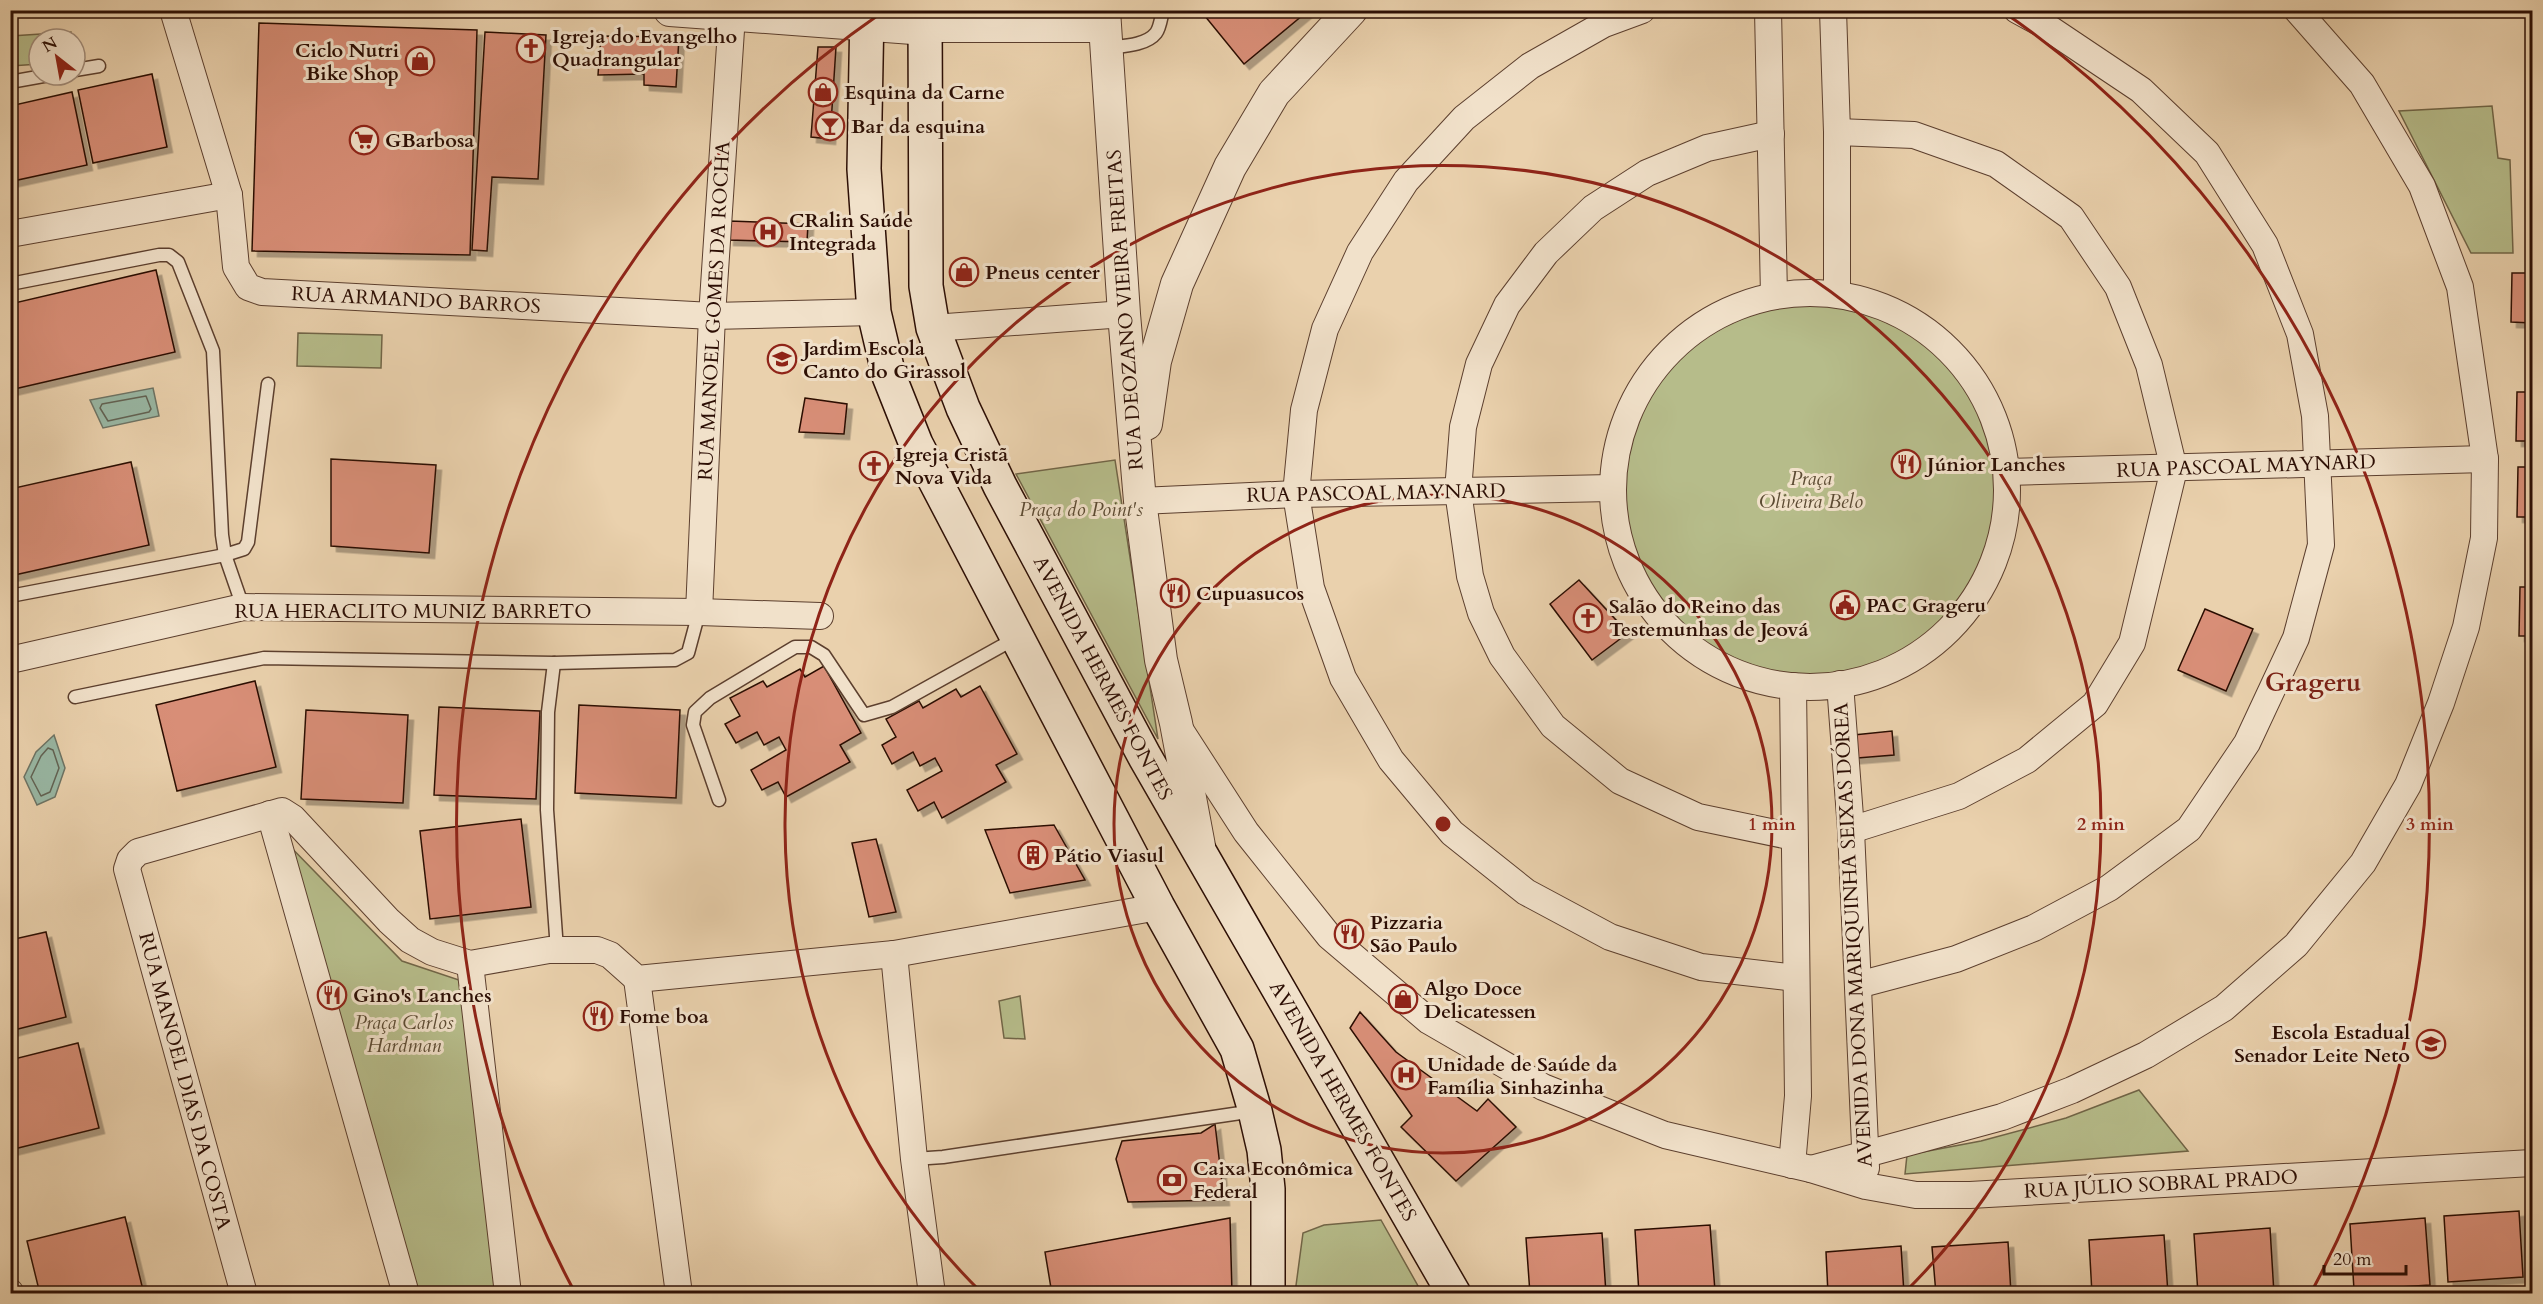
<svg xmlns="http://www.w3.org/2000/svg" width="2543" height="1304" font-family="Cardo,serif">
<defs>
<filter id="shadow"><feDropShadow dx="5.5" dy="5.5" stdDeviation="0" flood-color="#0004"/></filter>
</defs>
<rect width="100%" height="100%" fill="#ead1ad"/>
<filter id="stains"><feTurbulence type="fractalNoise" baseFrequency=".00333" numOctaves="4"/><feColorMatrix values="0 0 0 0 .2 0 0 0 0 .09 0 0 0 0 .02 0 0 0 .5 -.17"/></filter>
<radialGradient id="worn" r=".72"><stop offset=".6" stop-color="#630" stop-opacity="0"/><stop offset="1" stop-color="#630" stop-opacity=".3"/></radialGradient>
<g fill="#b6bc8a" stroke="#716547" stroke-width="1.5">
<polygon points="71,32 72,39 39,39 39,64 11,66 11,36"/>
<polygon points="2492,106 2498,158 2510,160 2513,253 2471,253 2399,111"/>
<circle cx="1812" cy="490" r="189"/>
<polygon points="298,333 382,335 381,368 297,366"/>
<polygon points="1115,460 1158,739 1016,474"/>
<polygon points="277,833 402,961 465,982 504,1293 408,1293"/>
<polygon points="1020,996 1025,1039 1004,1038 999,1001"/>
<polygon points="2139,1090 2188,1151 1905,1174 1907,1155 1981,1141 2066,1118"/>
<polygon points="1381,1220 1422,1293 1295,1293 1303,1233 1324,1225"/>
</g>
<g fill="#99b8a5" stroke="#6d7465" stroke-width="1.5">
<polygon points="153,388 159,416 103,428 90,400"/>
<polygon points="54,735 65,768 55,797 37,805 24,777 36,752"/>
</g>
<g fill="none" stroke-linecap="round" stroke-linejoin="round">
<g stroke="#626354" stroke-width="1.5">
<polygon points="146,396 151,409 149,412 108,421 100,408 102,404"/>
<polygon points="48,748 53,750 59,768 50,792 41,796 31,777 41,756"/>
</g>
</g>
<g fill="#d88e77" stroke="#2c0e04" stroke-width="1.5" filter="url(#shadow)">
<polygon points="1200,10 1309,10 1244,64"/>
<polygon points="259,23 477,30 470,255 252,251"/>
<polygon points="485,32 546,35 538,179 492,177 487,251 472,250"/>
<polygon points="601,36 679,37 676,87 644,85 644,74 598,75"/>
<polygon points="818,47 836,47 830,139 811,137"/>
<polygon points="152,74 167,147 93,163 78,90"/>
<polygon points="72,92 87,165 13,181 10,171 10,106"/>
<polygon points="729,221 808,224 807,242 728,240"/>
<polygon points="156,270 175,352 10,390 10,304"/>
<polygon points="2512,273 2532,273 2532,323 2511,322"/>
<polygon points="2517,392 2532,392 2532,441 2516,441"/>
<polygon points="805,398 847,404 844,434 799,432"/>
<polygon points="331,459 436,465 429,553 331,546"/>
<polygon points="131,462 149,545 10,576 10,489"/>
<polygon points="2518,467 2532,467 2532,517 2517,517"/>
<polygon points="1579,580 1628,633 1592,660 1550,604"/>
<polygon points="2520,587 2532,587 2532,636 2519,636"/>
<polygon points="2205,609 2253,629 2226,691 2178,670"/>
<polygon points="824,666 861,733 840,745 850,762 786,797 778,782 762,790 751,770 786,750 779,737 764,745 757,732 736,743 725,724 740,716 730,698 763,681 767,687 800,669 805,677"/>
<polygon points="255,681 276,767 177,791 156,705"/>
<polygon points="980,686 1017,754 996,765 1006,782 942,818 934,802 918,811 907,790 942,771 935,758 920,766 913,752 892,764 882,745 896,737 886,719 919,701 923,708 956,689 961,697"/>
<polygon points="579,705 680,710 676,798 575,793"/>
<polygon points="439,707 540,711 536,799 434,795"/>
<polygon points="306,710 408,715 403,803 301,799"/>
<polygon points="1892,731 1894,755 1845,759 1844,736"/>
<polygon points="521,819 531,907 430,919 420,831"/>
<polygon points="1054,825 1085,880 1010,893 985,830"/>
<polygon points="876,839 896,912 869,917 852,843"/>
<polygon points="46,932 66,1017 10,1031 10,940"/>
<polygon points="1360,1012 1396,1052 1477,1111 1488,1099 1516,1127 1456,1181 1401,1127 1412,1116 1350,1028"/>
<polygon points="78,1043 99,1128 10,1150 10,1060"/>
<polygon points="1215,1124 1224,1200 1128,1202 1116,1159 1122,1141 1201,1133"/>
<polygon points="2519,1211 2523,1277 2448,1282 2444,1216"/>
<polygon points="125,1217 144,1294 40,1294 27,1241"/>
<polygon points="1230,1218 1232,1294 1052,1294 1045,1252"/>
<polygon points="2425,1218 2430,1285 2354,1290 2350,1224"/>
<polygon points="1710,1225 1715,1291 1639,1294 1635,1230"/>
<polygon points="2270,1228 2274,1294 2198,1294 2194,1234"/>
<polygon points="1602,1233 1606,1294 1530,1294 1526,1238"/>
<polygon points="2164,1235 2168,1294 2092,1294 2089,1240"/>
<polygon points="2008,1242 2011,1294 1936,1294 1932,1247"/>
<polygon points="1901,1246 1904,1294 1828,1294 1826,1252"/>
</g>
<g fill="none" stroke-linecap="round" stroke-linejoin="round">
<g stroke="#5c3f2e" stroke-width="15">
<g id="service">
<path d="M 1106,48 C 1121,46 1146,46 1156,33 C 1160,28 1161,18 1163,10"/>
<polyline points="75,70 99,66"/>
<polyline points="10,82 49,75"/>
<polyline points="10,284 159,255 169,255 178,262 213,351 222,535 225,555 243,607"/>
<polyline points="10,596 225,555 244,549 248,542 268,384"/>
<polyline points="554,663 548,712 547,810 557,950"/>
<polyline points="75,697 264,658 554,663 675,660 688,653 699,612"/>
<polyline points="719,800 693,725 695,712 710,698 795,647 811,647 824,655 864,715 892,707 1016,638"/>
<polyline points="914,1159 943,1157 1254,1111"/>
</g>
</g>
<g stroke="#5c3f2e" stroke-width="28">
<g id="minor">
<polyline points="173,10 229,195 236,267 248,287 262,292 712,316 874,312"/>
<polyline points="1642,10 1604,24 1530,66 1464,118 1406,181 1360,252 1325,329 1304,410 1296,494 1311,588 1343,678 1391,760 1452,833 1526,892 1610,937 1701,967 1796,978"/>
<polyline points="1768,10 1774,296"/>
<polyline points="1833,10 1837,132 1837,294"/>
<polyline points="926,29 1104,29"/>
<polyline points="1837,132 1914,135 1996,164 2071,217 2118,287 2149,365 2174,469 2132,643 2095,704 2027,760 1959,796 1851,830"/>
<polyline points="1771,134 1707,148 1647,173 1593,208 1546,253 1507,305 1479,364 1463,427 1458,491 1470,576 1481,613 1502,656 1553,726 1620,781 1698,817 1794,837"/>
<polyline points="10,234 229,195"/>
<circle cx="1810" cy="490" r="197"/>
<polyline points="933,328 1124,314"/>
<polyline points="2007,472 2485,459"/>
<polyline points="1140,501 1296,494 1612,488"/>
<polyline points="699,612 712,316 732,15"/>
<polyline points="10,660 243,607 699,612 820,616"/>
<polyline points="1840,684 1851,830 1866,1168"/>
<polyline points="1179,728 1246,832 1329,936 1429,1021 1543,1087 1665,1135 1811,1169 1866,1186 1916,1195 1970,1195 2532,1163"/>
<polyline points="270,814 406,1294"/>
<polyline points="894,954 914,1159 932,1294"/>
<polyline points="470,964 508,1294"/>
<polyline points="637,979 679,1294"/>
<polyline points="1858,985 1956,959 2034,928 2109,888 2189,829 2247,743 2296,638 2321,545 2315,416 2300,334 2265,245 2207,153 2141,90 2041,23 2017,10"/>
<polyline points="1792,1165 1798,1096 1793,686"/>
<polyline points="1811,1169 2002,1117 2072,1090 2146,1055 2224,1008 2296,945 2363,863 2408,785 2441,703 2466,627 2484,538 2485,459 2460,287 2422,186 2362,84 2297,10"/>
<polyline points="10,1292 11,1294"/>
<polyline points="244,1294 127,869 130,860 138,852 282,811 293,818 389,921 410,940 432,952 470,964 549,950 597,950 610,955 637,979 894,954 1158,907"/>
</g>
</g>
<g stroke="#5c3f2e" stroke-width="34">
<g id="tertiary">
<polyline points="670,10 926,29"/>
<polyline points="1104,10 1124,314 1140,501 1161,660 1176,723 1199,846"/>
<polyline points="1146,424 1155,361 1177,284 1230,167 1274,93 1351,10"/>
</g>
</g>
<g stroke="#2c0e04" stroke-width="36">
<g id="secondary">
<polyline points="867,10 864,169 874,312 889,376 916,444 1158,907 1237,1049 1255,1111 1264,1150 1268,1189 1268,1294"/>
<polyline points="925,10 926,286 933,328 963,408 1000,486 1145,757 1454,1294"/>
</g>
</g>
<use href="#service" stroke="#f1e1ca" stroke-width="12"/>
<use href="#minor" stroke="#f1e1ca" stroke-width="26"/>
<use href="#tertiary" stroke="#f1e1ca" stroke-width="32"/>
<use href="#secondary" stroke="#f1e1ca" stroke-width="33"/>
</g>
<g fill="none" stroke="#8f2418" stroke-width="3">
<circle cx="1443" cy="824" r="329"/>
<path d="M982 1293A658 658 0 1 1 1904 1293"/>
<path d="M572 1287A987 987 0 0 1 884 11M2002 11A987 987 0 0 1 2314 1287"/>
</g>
<defs>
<g id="church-ring" transform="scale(1.5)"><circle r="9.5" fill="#f1e1ca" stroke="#8f2418" stroke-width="1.5"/><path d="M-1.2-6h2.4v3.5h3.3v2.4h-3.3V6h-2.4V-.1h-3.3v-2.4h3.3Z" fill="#8f2418"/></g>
<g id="shop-ring" transform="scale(1.5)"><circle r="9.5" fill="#f1e1ca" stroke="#8f2418" stroke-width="1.5"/><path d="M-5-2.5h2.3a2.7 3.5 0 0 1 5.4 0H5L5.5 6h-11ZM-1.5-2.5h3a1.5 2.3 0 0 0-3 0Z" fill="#8f2418"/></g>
<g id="bar-ring" transform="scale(1.5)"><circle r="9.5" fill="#f1e1ca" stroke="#8f2418" stroke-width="1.5"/><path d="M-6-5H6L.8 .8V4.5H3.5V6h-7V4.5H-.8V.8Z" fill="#8f2418"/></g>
<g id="supermarket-ring" transform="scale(1.5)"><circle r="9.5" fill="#f1e1ca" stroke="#8f2418" stroke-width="1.5"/><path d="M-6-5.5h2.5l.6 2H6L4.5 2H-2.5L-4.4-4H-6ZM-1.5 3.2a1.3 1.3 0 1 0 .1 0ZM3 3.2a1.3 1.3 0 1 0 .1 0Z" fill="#8f2418"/></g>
<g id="hospital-ring" transform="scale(1.5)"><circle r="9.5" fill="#f1e1ca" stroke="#8f2418" stroke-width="1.5"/><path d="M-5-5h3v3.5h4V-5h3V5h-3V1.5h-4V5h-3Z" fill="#8f2418"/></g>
<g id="school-ring" transform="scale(1.5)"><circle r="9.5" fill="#f1e1ca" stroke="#8f2418" stroke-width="1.5"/><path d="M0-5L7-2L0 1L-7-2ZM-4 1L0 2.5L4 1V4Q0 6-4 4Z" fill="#8f2418"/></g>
<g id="restaurant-ring" transform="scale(1.5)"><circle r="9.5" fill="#f1e1ca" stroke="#8f2418" stroke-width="1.5"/><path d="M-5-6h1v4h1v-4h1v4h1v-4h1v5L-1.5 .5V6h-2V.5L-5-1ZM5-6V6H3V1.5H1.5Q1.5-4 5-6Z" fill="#8f2418"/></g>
<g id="civic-ring" transform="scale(1.5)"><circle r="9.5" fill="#f1e1ca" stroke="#8f2418" stroke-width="1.5"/><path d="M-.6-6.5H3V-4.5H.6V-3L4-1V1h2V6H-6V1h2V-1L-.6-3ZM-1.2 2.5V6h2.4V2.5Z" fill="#8f2418"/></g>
<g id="building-ring" transform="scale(1.5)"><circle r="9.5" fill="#f1e1ca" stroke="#8f2418" stroke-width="1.5"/><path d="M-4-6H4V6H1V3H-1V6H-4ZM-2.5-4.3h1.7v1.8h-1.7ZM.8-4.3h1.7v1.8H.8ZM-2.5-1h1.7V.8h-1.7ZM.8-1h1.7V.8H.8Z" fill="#8f2418"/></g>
<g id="bank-ring" transform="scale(1.5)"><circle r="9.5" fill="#f1e1ca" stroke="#8f2418" stroke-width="1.5"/><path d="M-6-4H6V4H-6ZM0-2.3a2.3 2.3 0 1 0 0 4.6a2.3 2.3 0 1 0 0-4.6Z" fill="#8f2418"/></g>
</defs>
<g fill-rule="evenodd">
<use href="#church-ring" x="531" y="48"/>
<use href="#shop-ring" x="420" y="61"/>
<use href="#shop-ring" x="823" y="92"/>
<use href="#bar-ring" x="830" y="126"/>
<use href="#supermarket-ring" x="364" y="140"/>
<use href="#hospital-ring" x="768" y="232"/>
<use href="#shop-ring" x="964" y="272"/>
<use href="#school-ring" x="782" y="359"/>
<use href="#restaurant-ring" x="1906" y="464"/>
<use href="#church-ring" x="874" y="466"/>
<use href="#restaurant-ring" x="1175" y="593"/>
<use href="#civic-ring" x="1845" y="605"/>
<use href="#church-ring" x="1588" y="618"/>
<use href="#building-ring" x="1033" y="855"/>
<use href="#restaurant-ring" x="1349" y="934"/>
<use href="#restaurant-ring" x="332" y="995"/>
<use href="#shop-ring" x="1403" y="999"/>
<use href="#restaurant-ring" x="598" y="1016"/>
<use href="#school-ring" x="2431" y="1044"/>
<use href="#hospital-ring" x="1406" y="1075"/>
<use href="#bank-ring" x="1172" y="1180"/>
</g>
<g text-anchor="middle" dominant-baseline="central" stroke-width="6" stroke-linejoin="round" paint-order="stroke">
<g font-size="20" font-weight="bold" fill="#2c0e04" stroke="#f1e1ca" text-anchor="start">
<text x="552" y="36">Igreja do Evangelho<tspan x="552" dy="23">Quadrangular</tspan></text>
<text x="399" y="50" text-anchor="end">Ciclo Nutri<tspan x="399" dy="23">Bike Shop</tspan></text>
<text x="844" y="92">Esquina da Carne</text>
<text x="851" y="126">Bar da esquina</text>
<text x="385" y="140">GBarbosa</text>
<text x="789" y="220">CRalin Saúde<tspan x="789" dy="23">Integrada</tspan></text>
<text x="985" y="272">Pneus center</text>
<text x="803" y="348">Jardim Escola<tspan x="803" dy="23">Canto do Girassol</tspan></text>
<text x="895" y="454">Igreja Cristã<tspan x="895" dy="23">Nova Vida</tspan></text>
<text x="1927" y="464">Júnior Lanches</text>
<text x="1196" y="593">Cupuasucos</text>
<text x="1866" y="605">PAC Grageru</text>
<text x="1609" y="606">Salão do Reino das<tspan x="1609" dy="23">Testemunhas de Jeová</tspan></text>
<text x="1054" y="855">Pátio Viasul</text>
<text x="1370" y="922">Pizzaria<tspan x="1370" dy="23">São Paulo</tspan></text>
<text x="1424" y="988">Algo Doce<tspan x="1424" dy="23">Delicatessen</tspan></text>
<text x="353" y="995">Gino's Lanches</text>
<text x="619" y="1016">Fome boa</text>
<text x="2410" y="1032" text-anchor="end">Escola Estadual<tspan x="2410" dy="23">Senador Leite Neto</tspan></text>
<text x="1427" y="1064">Unidade de Saúde da<tspan x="1427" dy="23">Família Sinhazinha</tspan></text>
<text x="1193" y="1168">Caixa Econômica<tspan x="1193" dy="23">Federal</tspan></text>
</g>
<g font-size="20" fill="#2c0e04" stroke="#f1e1ca">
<text transform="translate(416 300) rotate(3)">RUA ARMANDO BARROS</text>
<text transform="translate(1125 310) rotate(-94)">RUA DEOZANO VIEIRA FREITAS</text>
<text transform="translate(714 311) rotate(-87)">RUA MANOEL GOMES DA ROCHA</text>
<text transform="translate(2246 466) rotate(-2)">RUA PASCOAL MAYNARD</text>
<text transform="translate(1376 493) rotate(-1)">RUA PASCOAL MAYNARD</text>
<text x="413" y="611">RUA HERACLITO MUNIZ BARRETO</text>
<text transform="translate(1103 678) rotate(62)">AVENIDA HERMES FONTES</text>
<text transform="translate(1853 935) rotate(-93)">AVENIDA DONA MARIQUINHA SEIXAS DÓREA</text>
<text transform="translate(185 1081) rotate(75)">RUA MANOEL DIAS DA COSTA</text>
<text transform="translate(1343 1101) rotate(60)">AVENIDA HERMES FONTES</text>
<text transform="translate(2161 1184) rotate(-3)">RUA JÚLIO SOBRAL PRADO</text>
</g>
<g font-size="20" font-style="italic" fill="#5c4b33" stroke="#f1e1ca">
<text x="1811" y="478">Praça<tspan x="1811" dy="23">Oliveira Belo</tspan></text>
<text x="1081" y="509">Praça do Point's</text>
<text x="404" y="1022">Praça Carlos<tspan x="404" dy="23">Hardman</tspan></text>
</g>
<g font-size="26" font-weight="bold" fill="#7a1f14" stroke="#f1e1ca">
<text x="2313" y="682">Grageru</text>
</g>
</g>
<circle cx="1443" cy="824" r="9" fill="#8f2418" stroke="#f1e1ca" stroke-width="3"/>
<g font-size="18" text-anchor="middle" font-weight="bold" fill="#8f2418" stroke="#f1e1ca" stroke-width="6" stroke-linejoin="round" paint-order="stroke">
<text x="1772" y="830">1 min</text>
<text x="2101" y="830">2 min</text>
<text x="2430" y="830">3 min</text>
</g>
<rect width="2543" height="1304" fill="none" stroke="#ead1ad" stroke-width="36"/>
<rect x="12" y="12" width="2519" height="1280" fill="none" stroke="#2c0e04" stroke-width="3"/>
<rect x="18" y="18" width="2507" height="1268" fill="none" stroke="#2c0e04" stroke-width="1.5"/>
<g transform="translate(57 57) rotate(329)"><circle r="28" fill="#f1e1ca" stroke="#a28d7b" stroke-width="1.5"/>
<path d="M0-4.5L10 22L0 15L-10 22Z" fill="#8f2418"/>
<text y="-9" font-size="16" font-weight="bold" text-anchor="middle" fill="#2c0e04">N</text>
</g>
<path d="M2324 1265v9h82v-9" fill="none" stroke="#2c0e04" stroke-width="3"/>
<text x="2333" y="1265" font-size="18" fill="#2c0e04" stroke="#f1e1ca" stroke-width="4.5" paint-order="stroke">20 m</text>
<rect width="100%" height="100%" filter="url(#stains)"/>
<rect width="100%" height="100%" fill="url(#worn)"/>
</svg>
